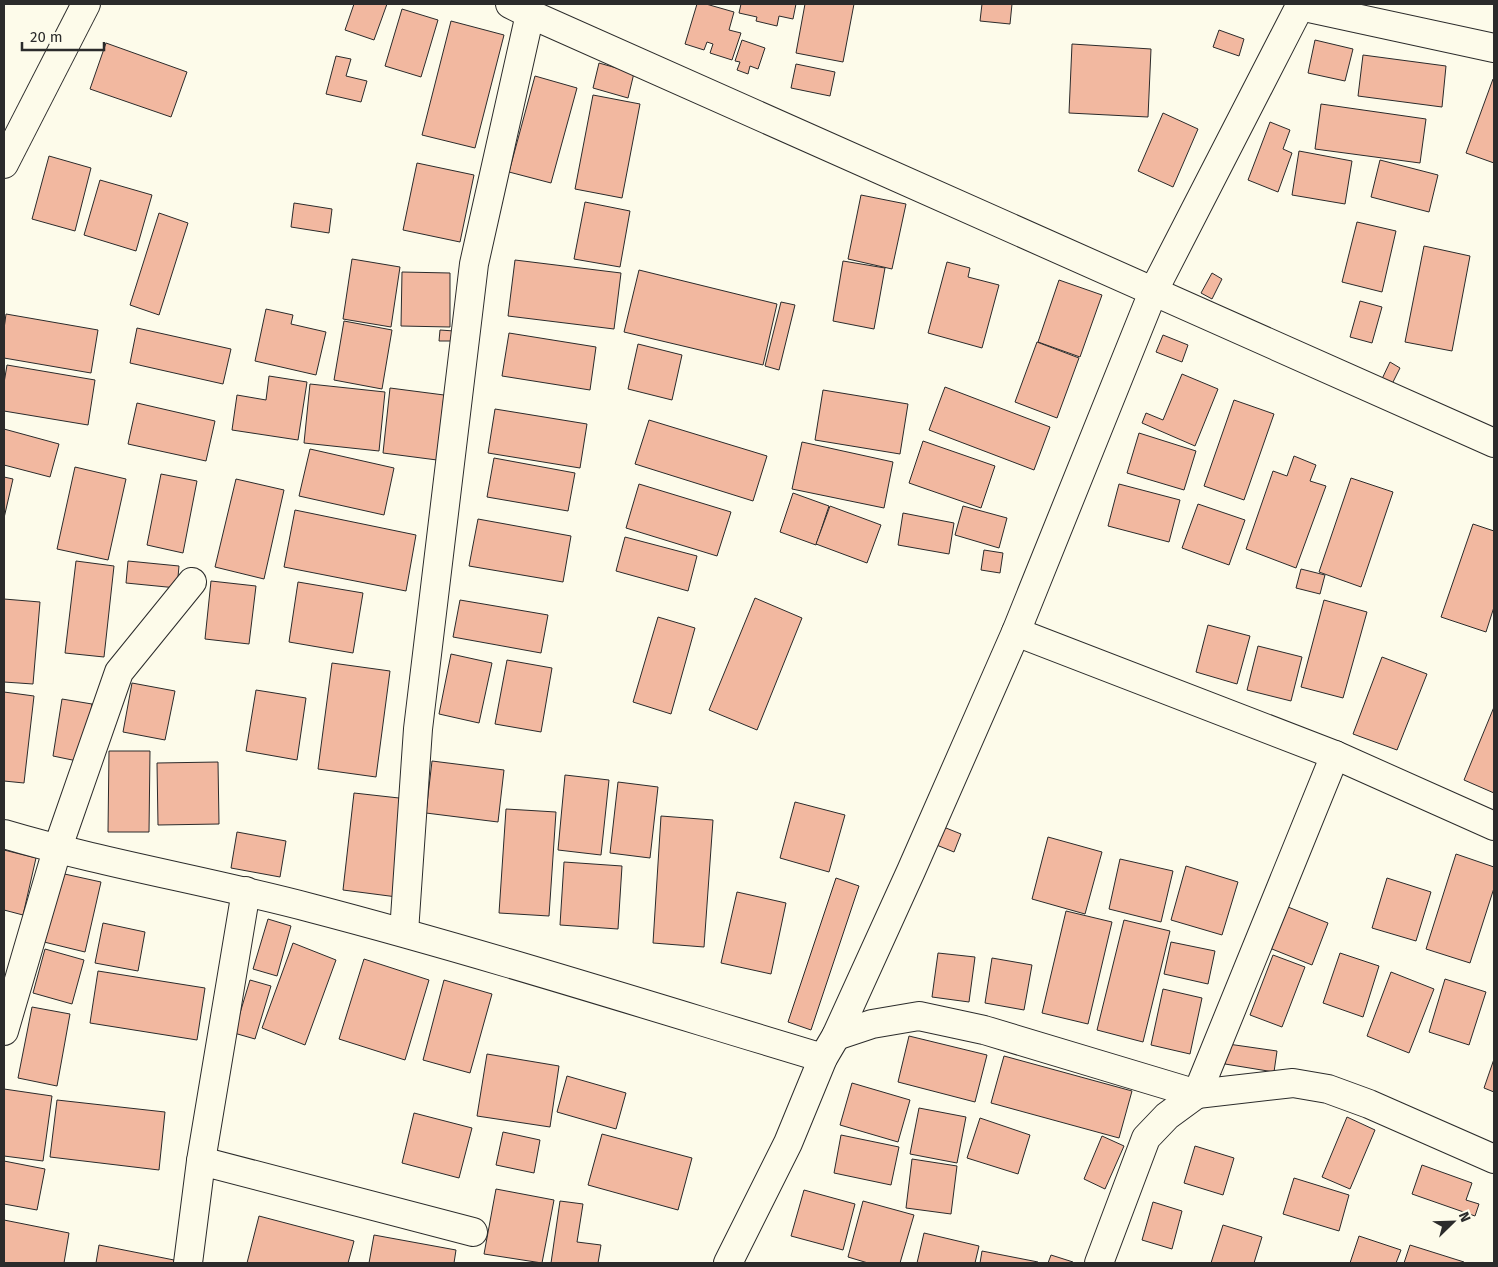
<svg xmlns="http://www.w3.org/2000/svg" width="1498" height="1267" font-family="'Fira Sans',sans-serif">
<rect width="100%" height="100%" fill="#fdfbea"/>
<g fill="#f2b8a0" stroke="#2b2b2b">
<polygon points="354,4 387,4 374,40 345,30"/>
<polygon points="697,4 706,4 734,12 729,30 741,33 732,60 710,53 713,44 707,42 704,50 685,44"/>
<polygon points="741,4 796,4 793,19 779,16 777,26 756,21 757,17 739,13"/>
<polygon points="805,4 854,4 843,62 796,53"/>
<polygon points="982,4 1012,4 1010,24 980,21"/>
<polygon points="402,9 438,20 421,77 385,66"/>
<polygon points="451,21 504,35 475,148 422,135"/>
<polygon points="1219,30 1244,39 1239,56 1213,47"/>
<polygon points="742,40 765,48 758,69 750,66 748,74 737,70 740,62 735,61"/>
<polygon points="1315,40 1353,49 1345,81 1308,73"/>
<polygon points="106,43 187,72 171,117 90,89"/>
<polygon points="1072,44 1151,49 1148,117 1069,113"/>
<polygon points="1363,55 1446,66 1442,107 1358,96"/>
<polygon points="336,56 351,59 346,76 367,81 361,102 326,94"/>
<polygon points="599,63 634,73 628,98 593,88"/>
<polygon points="796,64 835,72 830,96 791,88"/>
<polygon points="535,76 577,88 551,183 509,172"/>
<polygon points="1493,79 1494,79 1494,163 1466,153"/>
<polygon points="593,95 640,104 622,198 575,189"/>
<polygon points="1321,104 1426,119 1420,163 1315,149"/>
<polygon points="1163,113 1198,129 1173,187 1138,171"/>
<polygon points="1270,122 1290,130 1283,149 1292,153 1278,192 1248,180"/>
<polygon points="1299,151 1352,161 1345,204 1292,195"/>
<polygon points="49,156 91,168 75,231 32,219"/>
<polygon points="1380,160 1438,175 1429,212 1371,197"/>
<polygon points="417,163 474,175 460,242 403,230"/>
<polygon points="100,180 152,195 136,251 84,235"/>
<polygon points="861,195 906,204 892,269 848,259"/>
<polygon points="585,202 630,211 620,267 574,259"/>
<polygon points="294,203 332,209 329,233 291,227"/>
<polygon points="159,213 188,223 159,315 130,305"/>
<polygon points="1357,222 1396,231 1382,292 1342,282"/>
<polygon points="1424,246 1470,256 1452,351 1405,342"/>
<polygon points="352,259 400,267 391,327 343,319"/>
<polygon points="515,260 621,273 614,329 508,316"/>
<polygon points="843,261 885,268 874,329 833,321"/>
<polygon points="947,262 970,268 968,277 999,285 982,348 928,333"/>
<polygon points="639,270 777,304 763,365 624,332"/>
<polygon points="402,272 450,273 450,327 401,326"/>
<polygon points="1212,273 1222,279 1212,299 1201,293"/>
<polygon points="1059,280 1102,295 1080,357 1038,342"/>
<polygon points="1360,301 1382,307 1372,343 1350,337"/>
<polygon points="781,302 795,305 779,370 765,366"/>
<polygon points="266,309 293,315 291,324 326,332 316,375 255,361"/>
<polygon points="6,314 98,330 91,373 4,358 4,329"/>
<polygon points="344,321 392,330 382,389 334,380"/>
<polygon points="137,328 231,349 223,384 130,363"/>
<polygon points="440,330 454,331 454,341 439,341"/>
<polygon points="509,333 596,347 590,390 502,376"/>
<polygon points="1163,335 1188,345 1182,362 1156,352"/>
<polygon points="1037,342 1079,358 1057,418 1015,402"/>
<polygon points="638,344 682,355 672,400 628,389"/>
<polygon points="1390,362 1400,368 1391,386 1381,381"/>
<polygon points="7,365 95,380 88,425 4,411 4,383"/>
<polygon points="1182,374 1218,389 1195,446 1142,423 1146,413 1163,420"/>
<polygon points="269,376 307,382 298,440 232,430 237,395 266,400"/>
<polygon points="310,384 385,392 379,451 304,443"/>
<polygon points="945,387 1050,427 1034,470 929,430"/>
<polygon points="390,388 444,395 437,460 383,453"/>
<polygon points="823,390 908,404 900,454 815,440"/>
<polygon points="1234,400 1274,414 1244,500 1204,486"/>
<polygon points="137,403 215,421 206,461 128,444"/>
<polygon points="495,409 587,424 580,468 488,453"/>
<polygon points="649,420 767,456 753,501 635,464"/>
<polygon points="4,429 59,444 50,477 4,465"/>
<polygon points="1139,433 1196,451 1184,490 1127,473"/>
<polygon points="923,441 995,466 981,508 909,483"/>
<polygon points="802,442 893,462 884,508 792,489"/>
<polygon points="310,449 394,468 384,515 299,496"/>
<polygon points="1294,456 1316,465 1310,481 1326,486 1296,568 1246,549 1273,471 1287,476"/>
<polygon points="494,458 575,473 568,511 487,497"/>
<polygon points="75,467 126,479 108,560 57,549"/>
<polygon points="161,474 197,481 183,553 147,545"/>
<polygon points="4,477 13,479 4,518"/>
<polygon points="1351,478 1393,492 1361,587 1319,572"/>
<polygon points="236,479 284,490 264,579 215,567"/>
<polygon points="639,484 731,512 717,556 626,528"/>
<polygon points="1119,484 1180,500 1169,542 1108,526"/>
<polygon points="793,493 829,506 816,545 780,532"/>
<polygon points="1198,504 1245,520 1229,565 1182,548"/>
<polygon points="830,506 881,525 867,563 816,544"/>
<polygon points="963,506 1007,518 999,548 955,535"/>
<polygon points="295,510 416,535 406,591 284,567"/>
<polygon points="903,513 954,523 949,554 898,545"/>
<polygon points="478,519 571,536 563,582 469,566"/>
<polygon points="1473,524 1494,531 1494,607 1486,632 1441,617"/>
<polygon points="625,537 697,556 688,591 616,571"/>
<polygon points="984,550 1003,553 1000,573 981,570"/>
<polygon points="76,561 114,566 104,657 65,653"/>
<polygon points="128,561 179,566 177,588 126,583"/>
<polygon points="1301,569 1325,575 1320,594 1296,588"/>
<polygon points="211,581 256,586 249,644 205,639"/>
<polygon points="298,582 363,593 353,653 289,642"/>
<polygon points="755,598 802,618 757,730 709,710"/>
<polygon points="4,599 40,602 33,684 4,682"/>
<polygon points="460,600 548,615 541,653 453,637"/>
<polygon points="1324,600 1367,612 1343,698 1301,687"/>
<polygon points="658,617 695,628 671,714 633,702"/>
<polygon points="1208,625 1250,636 1237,684 1196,672"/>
<polygon points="1258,646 1302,657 1291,701 1247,690"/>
<polygon points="451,654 492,663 479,723 439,714"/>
<polygon points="1382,657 1427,674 1397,750 1353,734"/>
<polygon points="507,660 552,668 541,732 495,724"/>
<polygon points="332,663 390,671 376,777 318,769"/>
<polygon points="132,683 175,691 165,740 123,732"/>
<polygon points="256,690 306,698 297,760 246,751"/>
<polygon points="4,692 34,696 24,783 4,781"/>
<polygon points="62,699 92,704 82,762 53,756"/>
<polygon points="1494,707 1494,793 1464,780"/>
<polygon points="109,751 150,751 149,832 108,832"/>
<polygon points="432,761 504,770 498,822 426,813"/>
<polygon points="218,762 219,824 158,825 157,763"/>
<polygon points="565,775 609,780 601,855 558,850"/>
<polygon points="618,782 658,787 650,858 610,853"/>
<polygon points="354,793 408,799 397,897 343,890"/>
<polygon points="795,802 845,815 829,872 780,858"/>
<polygon points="506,809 556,812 549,916 499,913"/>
<polygon points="661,816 713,820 704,947 653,943"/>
<polygon points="941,826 961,834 954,852 934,844"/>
<polygon points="237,832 286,841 280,877 231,868"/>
<polygon points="1048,837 1102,852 1085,914 1032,899"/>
<polygon points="4,850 36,858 23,915 4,910"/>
<polygon points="1456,854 1494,867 1494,888 1470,963 1426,949"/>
<polygon points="1120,859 1173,871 1161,922 1109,909"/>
<polygon points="564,862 622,866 618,929 560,925"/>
<polygon points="1186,866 1238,882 1222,935 1171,920"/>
<polygon points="60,873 101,882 85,952 44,942"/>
<polygon points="836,878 859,886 811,1030 788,1022"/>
<polygon points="1387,878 1431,892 1416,941 1372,928"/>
<polygon points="737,892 786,903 771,974 721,963"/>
<polygon points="1278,903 1328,923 1312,965 1262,945"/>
<polygon points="1066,911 1112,922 1088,1024 1042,1013"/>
<polygon points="268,919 291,926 277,976 253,969"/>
<polygon points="1124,920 1170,931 1143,1042 1097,1030"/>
<polygon points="103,923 145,932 138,971 95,963"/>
<polygon points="1171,942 1215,951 1208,984 1164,974"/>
<polygon points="293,943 336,960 305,1045 262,1028"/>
<polygon points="45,949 84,960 72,1004 33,993"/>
<polygon points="938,953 975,957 969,1002 932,997"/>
<polygon points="1340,953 1379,966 1363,1017 1323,1003"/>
<polygon points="1273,955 1305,967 1282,1027 1250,1015"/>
<polygon points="992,958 1032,965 1024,1010 985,1003"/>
<polygon points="364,959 429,980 405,1060 339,1039"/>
<polygon points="98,971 205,988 197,1040 90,1023"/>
<polygon points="1391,972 1434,989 1409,1053 1367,1036"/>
<polygon points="1445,979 1486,992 1469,1045 1429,1032"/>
<polygon points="250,980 271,986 255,1039 234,1033"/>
<polygon points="444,980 492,994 470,1073 423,1060"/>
<polygon points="1163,989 1202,998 1190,1054 1151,1045"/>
<polygon points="32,1007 70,1014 57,1086 18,1078"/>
<polygon points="909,1036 987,1055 975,1102 898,1082"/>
<polygon points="1228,1044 1277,1051 1274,1072 1225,1064"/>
<polygon points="487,1054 559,1066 550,1127 477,1116"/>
<polygon points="1004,1056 1132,1091 1119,1138 991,1103"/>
<polygon points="1494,1059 1494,1092 1484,1088"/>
<polygon points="567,1076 626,1093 616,1129 557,1112"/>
<polygon points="852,1083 910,1100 898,1142 840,1125"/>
<polygon points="4,1089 52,1096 43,1161 4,1156"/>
<polygon points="57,1100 165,1112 159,1170 50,1157"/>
<polygon points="919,1108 966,1117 957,1163 910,1154"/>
<polygon points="414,1113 472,1128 459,1178 402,1163"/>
<polygon points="1347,1117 1375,1130 1350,1189 1322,1177"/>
<polygon points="980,1118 1030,1135 1018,1174 967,1158"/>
<polygon points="503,1132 540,1140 534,1173 496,1165"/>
<polygon points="602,1134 692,1158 678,1210 588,1185"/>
<polygon points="841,1135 899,1147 891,1185 834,1173"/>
<polygon points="1102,1136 1124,1146 1105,1189 1084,1179"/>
<polygon points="1195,1146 1234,1158 1223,1195 1184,1183"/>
<polygon points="912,1159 957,1166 951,1214 906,1208"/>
<polygon points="4,1161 45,1169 37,1210 4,1204"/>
<polygon points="1422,1165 1472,1183 1466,1200 1479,1204 1475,1216 1412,1194"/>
<polygon points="1294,1178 1349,1195 1339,1231 1283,1214"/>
<polygon points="496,1189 554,1200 542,1263 484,1254"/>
<polygon points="804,1190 855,1204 843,1250 791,1236"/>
<polygon points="560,1201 583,1204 577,1242 601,1245 598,1263 551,1263"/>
<polygon points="863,1201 914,1215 900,1263 868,1263 848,1257"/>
<polygon points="1153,1202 1182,1211 1172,1249 1142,1240"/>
<polygon points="259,1216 354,1241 348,1263 247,1263"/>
<polygon points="4,1220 69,1233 64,1263 4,1263"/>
<polygon points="1223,1225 1262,1237 1254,1263 1211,1263"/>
<polygon points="924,1233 979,1246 975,1263 917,1263"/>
<polygon points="374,1235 456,1250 454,1263 369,1263"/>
<polygon points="1359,1236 1401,1250 1396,1263 1350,1263"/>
<polygon points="99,1245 174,1260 174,1263 96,1263"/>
<polygon points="1410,1245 1464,1262 1463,1263 1404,1263"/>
<polygon points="982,1251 1038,1262 1038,1263 980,1263"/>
<polygon points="1051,1255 1073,1262 1073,1263 1048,1263"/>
</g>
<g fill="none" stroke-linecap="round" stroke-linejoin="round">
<g stroke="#2b2b2b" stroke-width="30">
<g id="minor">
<polyline points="510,4 530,14 1494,443"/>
<polyline points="1300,6 1494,48"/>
<polyline points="4,164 86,4"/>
<polyline points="1016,632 1335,755 1494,826"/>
<path d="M 4,834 C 105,864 209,881 311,908 C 483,953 653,1007 823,1058"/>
<polyline points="404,932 418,729 474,264 530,14"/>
<polyline points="4,1031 57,850 119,672 192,582"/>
<polyline points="836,1036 872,1024 919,1016 984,1030 1197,1094 1293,1083 1328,1089 1369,1104 1494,1159"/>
<polyline points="201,1161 473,1232"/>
<polyline points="188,1263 201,1161 246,891"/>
<polyline points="728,1263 788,1143 823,1058 836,1036 911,871 1016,632 1153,292 1301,4"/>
<polyline points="1099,1263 1146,1138 1167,1116 1197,1094 1335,755"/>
</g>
</g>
<use href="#minor" stroke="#fdfbea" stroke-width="28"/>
</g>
<rect width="1498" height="1267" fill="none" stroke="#2b2b2b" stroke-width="10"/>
<g transform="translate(1453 1222) rotate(67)" stroke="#fdfbea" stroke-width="4" paint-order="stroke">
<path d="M0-4L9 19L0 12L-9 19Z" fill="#2b2b2b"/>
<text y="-8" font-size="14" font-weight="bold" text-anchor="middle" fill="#2b2b2b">N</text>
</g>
<path d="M22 42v8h82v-8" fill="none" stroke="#2b2b2b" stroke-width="2.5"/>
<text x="30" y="42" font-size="15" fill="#2b2b2b" stroke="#fdfbea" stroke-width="4" paint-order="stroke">20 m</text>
</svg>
